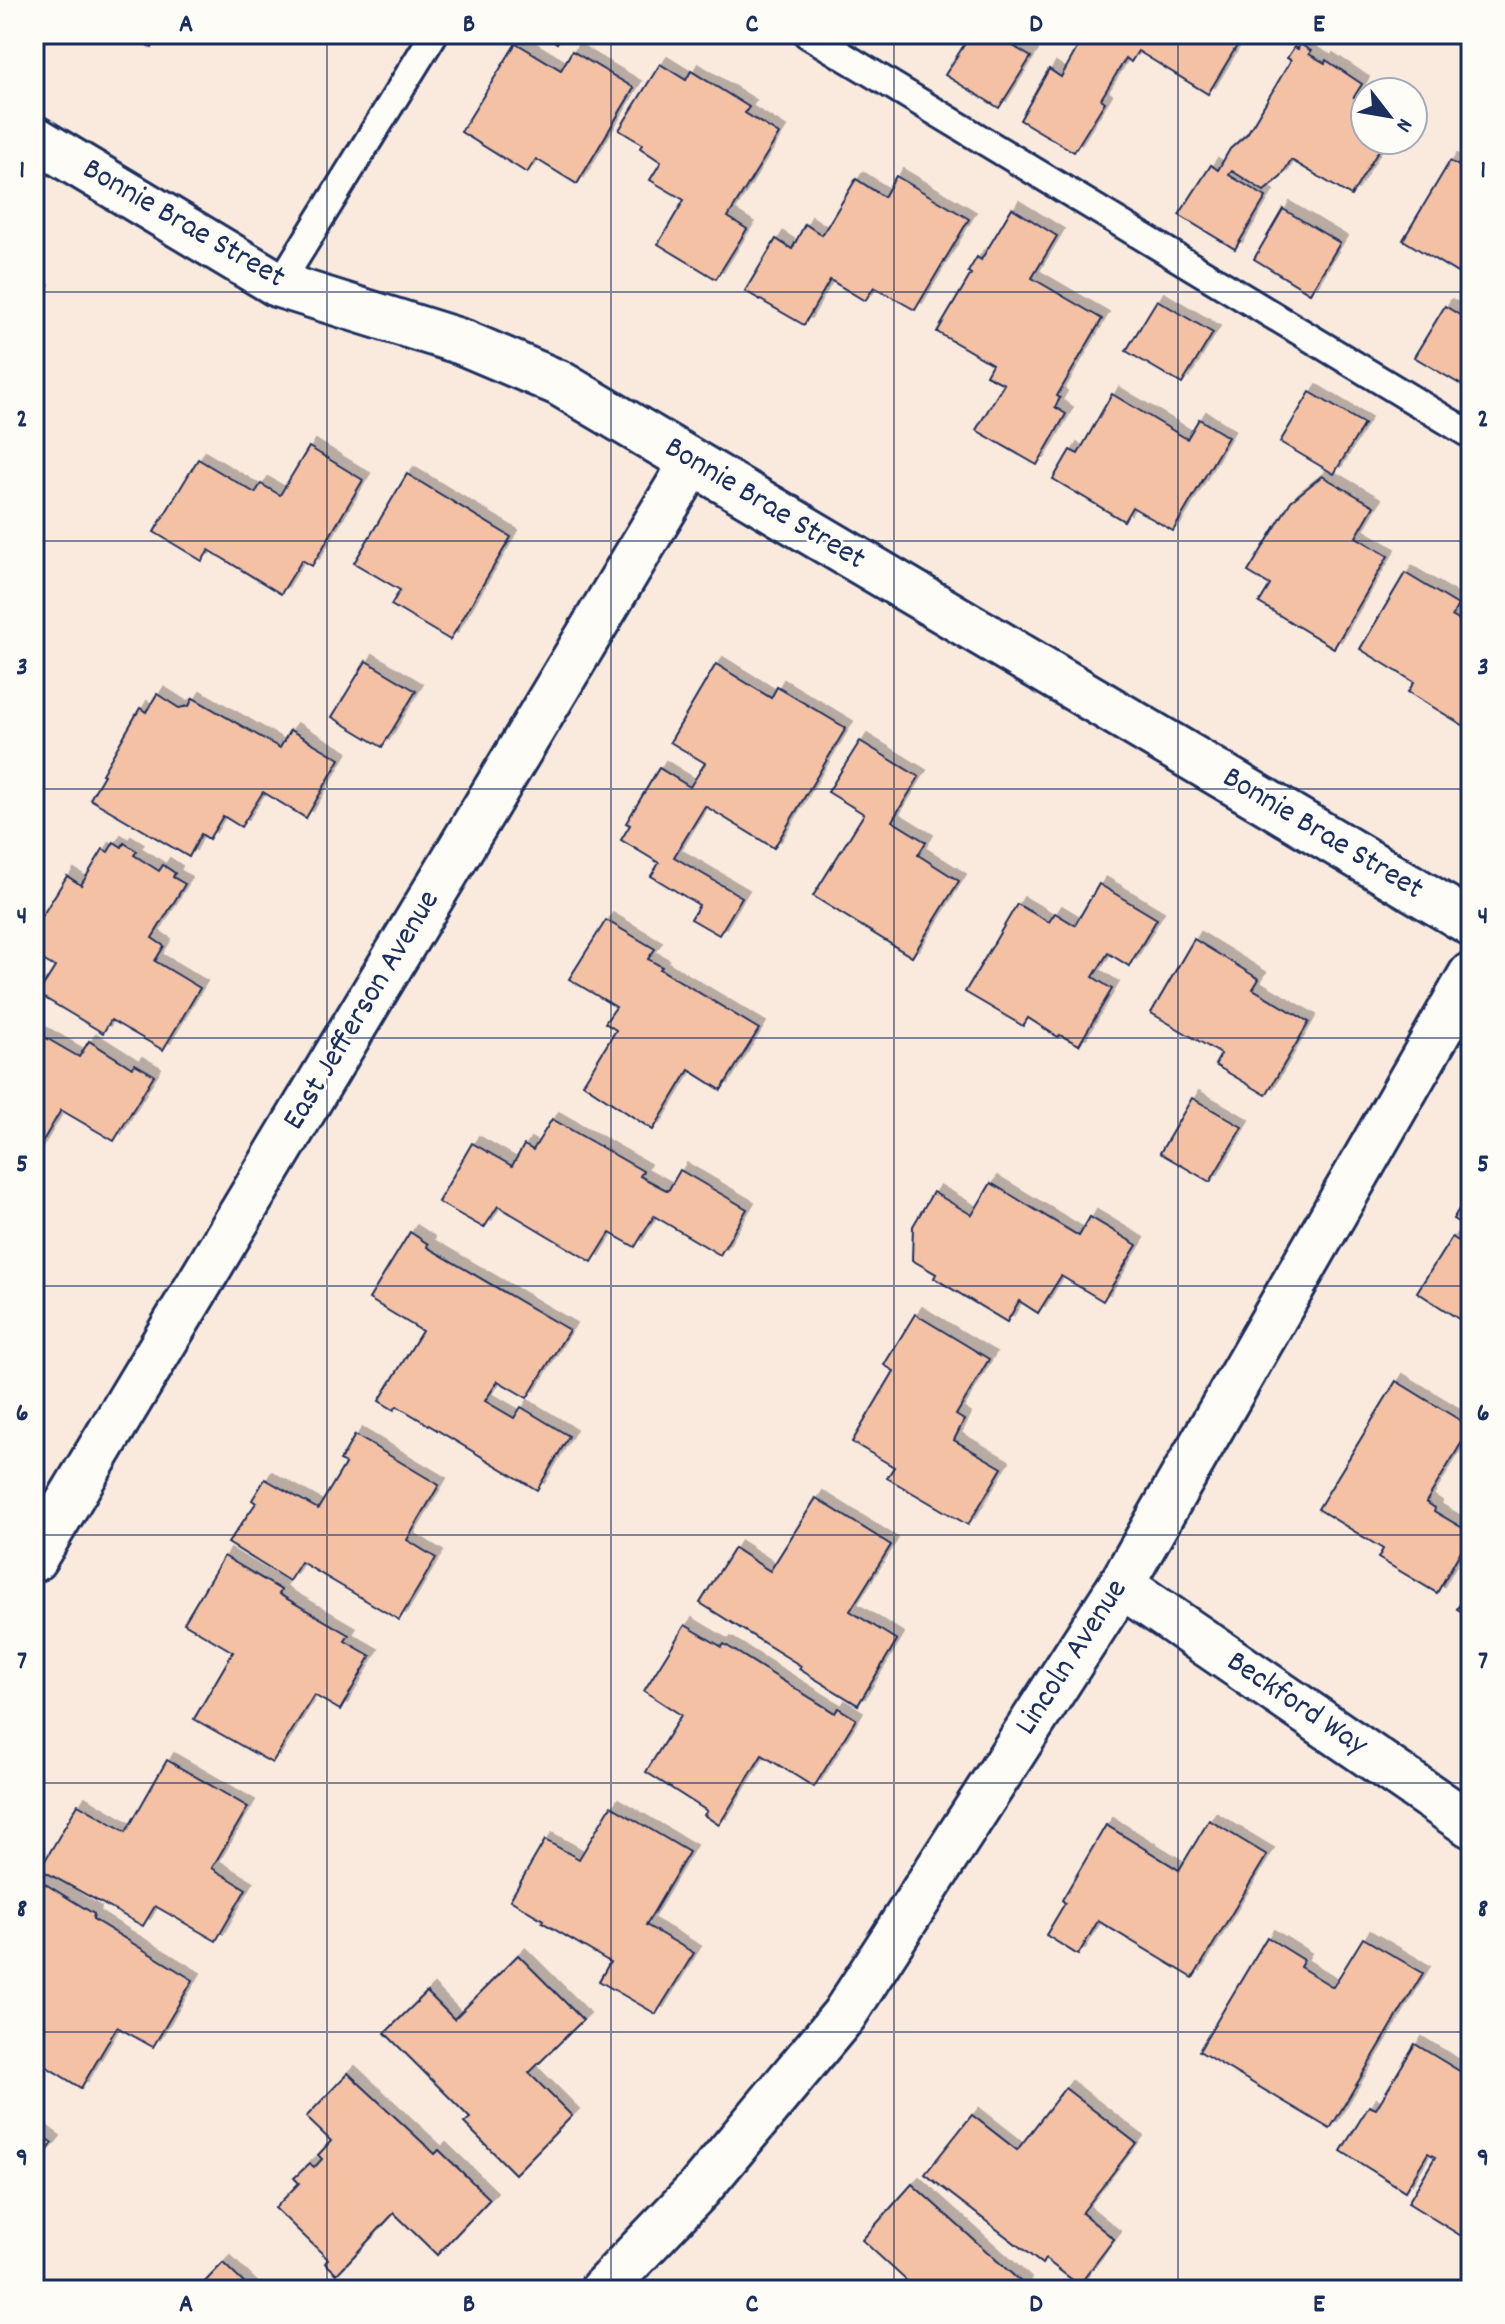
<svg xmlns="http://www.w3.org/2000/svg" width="1505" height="2324" font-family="Dekko,sans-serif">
<defs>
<filter id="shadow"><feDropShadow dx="7" dy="-7" stdDeviation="0" flood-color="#0004"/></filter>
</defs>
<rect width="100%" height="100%" fill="#faeade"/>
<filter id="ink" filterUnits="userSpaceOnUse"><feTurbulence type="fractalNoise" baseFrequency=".0125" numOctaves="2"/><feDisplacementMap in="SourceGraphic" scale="16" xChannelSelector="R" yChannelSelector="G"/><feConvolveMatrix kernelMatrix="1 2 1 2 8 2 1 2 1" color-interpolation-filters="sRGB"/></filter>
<g filter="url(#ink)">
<g fill="#f4c1a5" stroke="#1b2f5e" stroke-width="2" filter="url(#shadow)">
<polygon points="128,34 160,34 152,48"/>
<polygon points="543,34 562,34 557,43"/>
<polygon points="971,34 994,34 1031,57 999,108 945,75"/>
<polygon points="1085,34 1244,34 1208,94 1138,51 1131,62 1126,58 1101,99 1105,102 1074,152 1020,120 1049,69 1061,77"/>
<polygon points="516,43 561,70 572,51 634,88 577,184 536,159 527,173 461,132"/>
<polygon points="1300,44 1311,51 1309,54 1325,63 1326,60 1362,84 1354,97 1365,102 1365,140 1385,140 1351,196 1291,160 1281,177 1264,191 1232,171 1229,175 1266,197 1235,249 1179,215 1211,165 1218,170 1230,149 1247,134 1291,60 1287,58 1294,47 1298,49"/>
<polygon points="660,64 686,80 691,71 749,107 745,113 779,134 728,217 747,229 716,279 658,244 684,200 650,180 661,162 640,148 642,144 619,130"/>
<polygon points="1450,161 1471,173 1471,273 1467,271 1464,277 1403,240"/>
<polygon points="896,176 969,219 915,310 874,287 865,301 830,280 804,325 745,291 776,239 792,249 805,224 822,235 856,179 884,197"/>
<polygon points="1012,208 1057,236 1032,278 1102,319 1057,396 1060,398 1055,407 1066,414 1037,465 976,430 1004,384 986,375 992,364 937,332 971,274 968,272 977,257 981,260"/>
<polygon points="1283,209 1340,243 1310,293 1254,259"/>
<polygon points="34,287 42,292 34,305"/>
<polygon points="1157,300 1213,333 1182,384 1126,351"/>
<polygon points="1445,306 1471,322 1470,390 1414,357"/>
<polygon points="1310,392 1364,424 1334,474 1280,442"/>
<polygon points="1112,394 1187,439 1199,419 1228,437 1173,531 1132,507 1124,521 1053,479 1070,450 1078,454"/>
<polygon points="309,447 363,480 312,566 302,560 281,594 209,550 202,561 154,532 198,459 255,493 261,484 280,495"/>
<polygon points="407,474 511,537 450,640 391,605 400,590 354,563"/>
<polygon points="1322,476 1374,506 1356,537 1388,556 1334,648 1259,603 1270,585 1248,572 1291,501"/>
<polygon points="1405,573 1458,605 1452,616 1471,627 1471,730 1408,692 1414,682 1360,649"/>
<polygon points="366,661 416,691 382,747 332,717"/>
<polygon points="716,664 771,698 777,687 846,728 774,848 705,806 674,857 742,897 719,935 691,919 699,905 651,876 659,863 621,840 630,825 626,823 659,768 690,787 705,763 670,742"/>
<polygon points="157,694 179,708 189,706 193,698 280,748 290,730 340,759 306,818 263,792 241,827 223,816 209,839 201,834 189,857 90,799 104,775 102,774 140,708 146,712"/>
<polygon points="860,741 919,777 892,821 926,842 918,855 959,881 912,957 813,896 864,814 828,792"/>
<polygon points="114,842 122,847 124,843 137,851 134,855 159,871 163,865 175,873 173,877 185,884 152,938 164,946 155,961 200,988 163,1050 111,1020 103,1033 38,994 55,967 34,955 34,929 67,876 81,885 103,849 108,852"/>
<polygon points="1099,884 1157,919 1129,966 1108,953 1093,977 1112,989 1079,1045 1060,1035 1058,1037 1028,1018 1023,1026 965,992 1017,904 1049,922 1055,913 1075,925"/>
<polygon points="606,920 655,949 648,959 662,967 660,969 759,1029 721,1090 689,1070 653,1130 583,1084 616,1030 605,1023 616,1007 569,979"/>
<polygon points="1194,939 1259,979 1253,989 1309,1022 1266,1095 1215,1065 1221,1054 1151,1013"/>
<polygon points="34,1031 79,1057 89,1041 132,1068 135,1064 154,1075 114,1141 61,1110 34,1156"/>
<polygon points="1192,1098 1242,1127 1210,1182 1160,1153"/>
<polygon points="552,1119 643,1171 640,1176 668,1191 680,1170 747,1209 720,1255 654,1216 635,1247 610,1233 592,1262 498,1206 484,1228 438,1202 472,1143 512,1166 524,1145 533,1150"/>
<polygon points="991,1183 1079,1236 1090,1217 1137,1245 1103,1301 1061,1276 1038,1313 1019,1301 1007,1322 934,1278 936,1274 912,1260 913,1226 933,1192 972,1215"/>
<polygon points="1471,1189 1471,1230 1453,1219"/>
<polygon points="410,1232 428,1244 427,1247 569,1330 527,1398 498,1381 485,1401 514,1418 521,1407 569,1436 537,1490 397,1406 394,1410 379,1401 422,1331 369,1299"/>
<polygon points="1452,1237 1471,1249 1471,1327 1417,1292"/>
<polygon points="915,1314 989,1359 956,1415 964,1420 954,1440 1002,1468 968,1525 887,1478 894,1467 852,1442 894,1371 884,1365"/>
<polygon points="1396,1381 1471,1427 1426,1502 1435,1508 1434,1511 1471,1533 1437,1593 1378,1558 1383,1549 1318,1509"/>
<polygon points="355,1435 439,1485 407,1540 436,1558 399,1620 301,1562 289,1581 228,1543 256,1503 252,1500 265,1479 318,1509 345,1464 340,1461"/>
<polygon points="816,1498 891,1545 850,1611 897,1640 858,1705 799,1669 801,1666 700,1603 734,1548 770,1571"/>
<polygon points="224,1556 281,1590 279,1594 349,1635 345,1641 371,1656 340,1710 314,1695 272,1763 194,1719 233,1652 184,1623"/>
<polygon points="1471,1585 1471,1617 1457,1609"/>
<polygon points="685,1625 722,1647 724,1644 835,1713 838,1708 856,1719 814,1787 762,1755 719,1825 704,1815 707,1811 646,1772 681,1715 644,1691"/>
<polygon points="167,1760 248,1807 212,1868 246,1889 216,1941 155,1906 143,1926 40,1869 78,1804 126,1832"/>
<polygon points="611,1806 689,1852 646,1925 694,1953 656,2014 599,1981 610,1962 542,1922 543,1920 510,1900 545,1840 579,1859"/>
<polygon points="1209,1820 1267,1855 1193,1978 1098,1921 1078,1955 1046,1935 1065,1903 1062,1900 1106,1825 1179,1870"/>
<polygon points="34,1877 94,1914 93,1919 193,1980 153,2047 117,2027 81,2088 34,2059 34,1988 42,1974 34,1969"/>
<polygon points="1267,1937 1304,1960 1300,1967 1333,1987 1363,1938 1423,1973 1330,2129 1199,2051"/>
<polygon points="518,1955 583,2020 529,2073 572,2116 515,2174 464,2123 470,2118 385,2033 427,1992 454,2019"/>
<polygon points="1415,2044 1471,2078 1471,2242 1408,2203 1435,2157 1428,2153 1405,2191 1341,2151 1369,2106 1376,2109"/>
<polygon points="348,2073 435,2154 439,2150 490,2199 437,2255 394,2213 337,2274 325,2263 328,2259 275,2208 299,2183 294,2178 309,2164 314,2168 322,2159 318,2155 331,2141 306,2117"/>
<polygon points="1065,2088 1136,2143 1082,2213 1114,2239 1079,2285 1045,2259 1042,2264 925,2174 972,2115 1017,2150"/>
<polygon points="34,2129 53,2143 34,2167"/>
<polygon points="912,2184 1024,2285 1021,2290 900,2290 907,2281 862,2240"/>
<polygon points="223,2263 251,2290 197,2290"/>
</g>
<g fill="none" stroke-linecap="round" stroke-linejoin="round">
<g stroke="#1b2f5e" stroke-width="32">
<g id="lane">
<polyline points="807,34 1471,435"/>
<polyline points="279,285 434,34"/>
</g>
</g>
<g stroke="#1b2f5e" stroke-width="50">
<g id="street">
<polyline points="34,138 279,285 462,342 559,383 1471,923"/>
<polyline points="34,1559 692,463"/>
<polyline points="1121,1585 1471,1825"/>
</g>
</g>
<g stroke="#1b2f5e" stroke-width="50">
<polyline id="secondary" points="602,2290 699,2189 844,2015 1121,1585 1471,975"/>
</g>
<use href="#lane" stroke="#fdfcf7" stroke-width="26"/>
<use href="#street" stroke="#fdfcf7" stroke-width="44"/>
<use href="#secondary" stroke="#fdfcf7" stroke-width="44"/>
</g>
</g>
<path fill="none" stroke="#1b2f5e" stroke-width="2" stroke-opacity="0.55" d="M 327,34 L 327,2290M 611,34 L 611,2290M 894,34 L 894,2290M 1178,34 L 1178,2290M 34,292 L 1471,292M 34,541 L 1471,541M 34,789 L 1471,789M 34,1038 L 1471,1038M 34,1286 L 1471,1286M 34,1535 L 1471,1535M 34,1783 L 1471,1783M 34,2032 L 1471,2032"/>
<g text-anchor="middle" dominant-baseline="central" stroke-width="6" stroke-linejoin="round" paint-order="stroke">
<g font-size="32" fill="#1b2f5e" stroke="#fdfcf7">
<text transform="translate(183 225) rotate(30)">Bonnie Brae Street</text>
<text transform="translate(764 505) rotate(31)">Bonnie Brae Street</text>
<text transform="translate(1322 835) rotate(31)">Bonnie Brae Street</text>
<text transform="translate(363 1011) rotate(-59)">East Jefferson Avenue</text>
<text transform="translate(1073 1658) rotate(-57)">Lincoln Avenue</text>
<text transform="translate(1296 1705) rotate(34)">Beckford Way</text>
</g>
</g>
<rect width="1505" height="2324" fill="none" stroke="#fdfcf7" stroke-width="88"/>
<g transform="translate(1389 116) rotate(121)"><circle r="38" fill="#fdfcf7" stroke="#a3aaba" stroke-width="2"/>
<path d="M0-6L14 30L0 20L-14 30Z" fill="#1b2f5e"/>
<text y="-12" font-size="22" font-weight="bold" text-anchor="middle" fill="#1b2f5e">N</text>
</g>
<rect x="44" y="44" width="1417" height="2236" fill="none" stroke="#1b2f5e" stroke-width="3"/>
<g font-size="26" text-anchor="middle" font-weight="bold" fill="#1b2f5e">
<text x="186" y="31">A</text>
<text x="469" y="31">B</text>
<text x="752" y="31">C</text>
<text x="1036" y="31">D</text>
<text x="1319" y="31">E</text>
<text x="22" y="177">1</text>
<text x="1483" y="177">1</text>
<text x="22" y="426">2</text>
<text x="1483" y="426">2</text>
<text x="22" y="674">3</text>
<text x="1483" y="674">3</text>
<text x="22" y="923">4</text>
<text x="1483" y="923">4</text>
<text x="22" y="1171">5</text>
<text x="1483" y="1171">5</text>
<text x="22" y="1420">6</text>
<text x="1483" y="1420">6</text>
<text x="22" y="1668">7</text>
<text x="1483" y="1668">7</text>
<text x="22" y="1916">8</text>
<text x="1483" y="1916">8</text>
<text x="22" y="2165">9</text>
<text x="1483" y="2165">9</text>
<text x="186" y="2311">A</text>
<text x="469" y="2311">B</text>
<text x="752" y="2311">C</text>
<text x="1036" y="2311">D</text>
<text x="1319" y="2311">E</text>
</g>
</svg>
